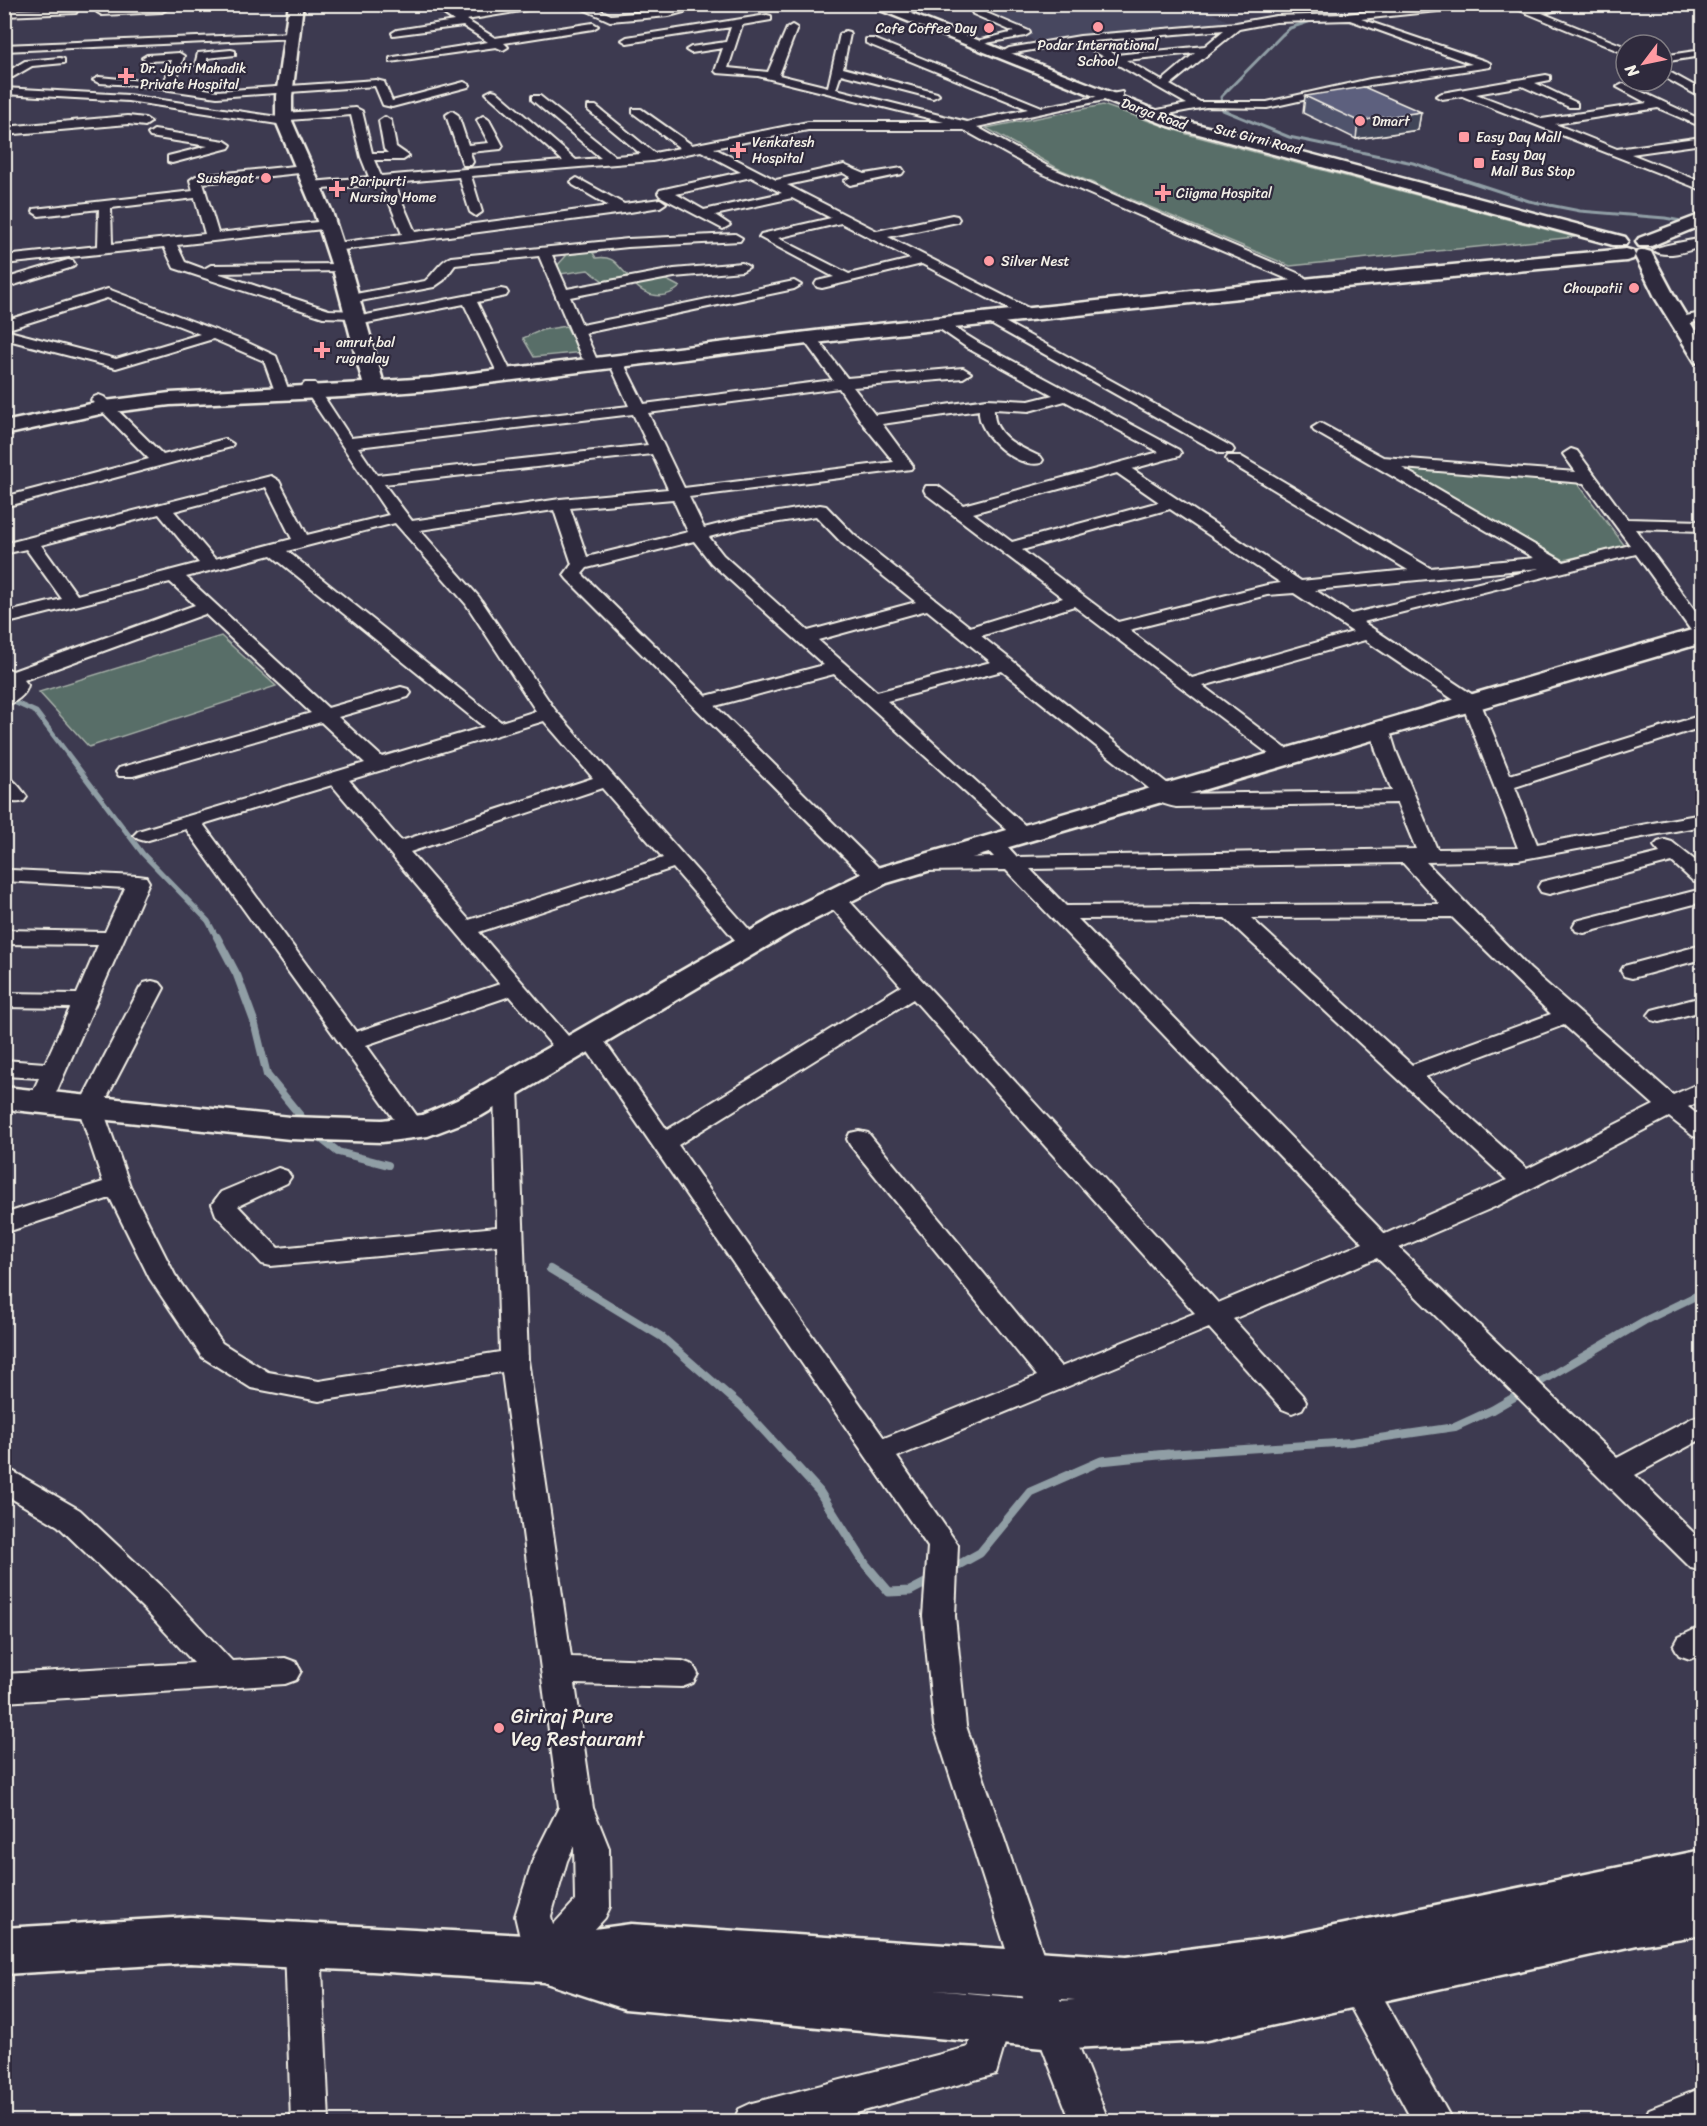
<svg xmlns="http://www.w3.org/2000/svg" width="1707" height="2126" font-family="Sriracha,sans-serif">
<rect width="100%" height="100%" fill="#3d3a50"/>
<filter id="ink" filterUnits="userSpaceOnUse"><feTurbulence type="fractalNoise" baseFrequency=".0167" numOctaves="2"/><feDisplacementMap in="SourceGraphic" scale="12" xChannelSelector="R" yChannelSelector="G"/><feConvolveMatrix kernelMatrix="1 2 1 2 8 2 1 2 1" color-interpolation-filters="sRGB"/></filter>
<g filter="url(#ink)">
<polygon fill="#47465e" points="1196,4 1231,23 1038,43 991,16 1028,5"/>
<g fill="#596e68" stroke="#a6b0a8" stroke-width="1.5">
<polygon points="1103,105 1187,134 1575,237 1290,266 1057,168 986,128"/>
<path d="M 600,247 L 604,251 L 593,253 L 596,258 C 617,255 617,268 630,277 L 603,281 L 588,270 L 560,274 L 555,268 L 566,256 L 561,253 Z"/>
<path d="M 661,277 L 680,287 C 665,300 647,298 633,283 Z"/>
<polygon points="566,326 578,348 584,352 534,357 523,338 542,330"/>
<polygon points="1397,467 1576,481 1625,546 1564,560"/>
<polygon points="221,636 276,686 89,747 39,692"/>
</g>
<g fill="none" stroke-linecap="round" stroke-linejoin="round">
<polyline stroke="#909ea5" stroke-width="3" points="1291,4 1314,20 1290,28 1282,35 1221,97 1223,110 1289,137 1413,163 1529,201 1580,211 1665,218 1702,225"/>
<polyline stroke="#909ea5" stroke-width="5" points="7,699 36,712 143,854 208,921 217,938"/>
<g stroke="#909ea5" stroke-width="8">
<polyline points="217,937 237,975 254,1021 267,1075 307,1124"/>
<polyline points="314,1133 338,1152 388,1165"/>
<polyline points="550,1269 662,1337 742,1407 786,1455"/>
<polyline points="1533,1386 1644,1321 1702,1293"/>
<polyline points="1152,1455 1352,1442 1455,1427 1492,1410 1523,1392"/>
</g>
<g stroke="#909ea5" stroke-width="9">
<polyline points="785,1454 819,1491 866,1565 889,1592 910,1591 933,1579"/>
<polyline points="951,1569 980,1553 1030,1492 1101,1461 1168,1454"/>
</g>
<g stroke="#f4f1e8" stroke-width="4">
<g id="street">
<polygon points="174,4 162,12 102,15 97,12 102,9"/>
<polygon points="413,4 382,11 377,8 385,4"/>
<polygon points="429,4 442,4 458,15 523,4 545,5 540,8 466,20 495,38 593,23 598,26 593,29 504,43 508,47 503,50 496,47 390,62 390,58 394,57 488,42 463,26 393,35 392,33 397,30 454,21"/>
<polygon points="572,4 587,4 611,15 669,10 693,4 714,4 669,16 610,21"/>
<polygon points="917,4 933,4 903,17 894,15"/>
<path d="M 1440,4 L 1481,4 L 1476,7 L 1361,19 L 1485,61 L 1490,63 L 1490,67 L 1370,85 L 1267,108 L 1206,107 L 1152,117 L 1146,114 L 1148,112 L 1187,104 L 1078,42 L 1009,54 L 1004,51 L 1009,48 L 1080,36 L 1236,23 L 1276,16 L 1346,14 ZM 1350,20 L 1472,64 L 1370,79 L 1267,102 L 1200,102 L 1170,85 L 1239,29 L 1276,22 ZM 1224,30 L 1205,46 L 1116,55 L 1092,41 ZM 1195,53 L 1162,81 L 1126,60 Z"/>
<path d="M 1505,4 C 1515,4 1526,8 1533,8 C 1554,7 1575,4 1596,4 L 1542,13 L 1626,47 L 1626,54 Z"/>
<polygon points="72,8 77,11 76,13 4,16 4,10"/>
<polygon points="977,9 1029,31 1030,33 1025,36 981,44 981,40 1014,32 973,14 972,12"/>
<path d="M 767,15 L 771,16 L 771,20 L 742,25 L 728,68 L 768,72 L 787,28 L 792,25 L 797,28 L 779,75 L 828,87 L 840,34 L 845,31 L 849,32 L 850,34 L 843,68 L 937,93 L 939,95 L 933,98 L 841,74 L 836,89 L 967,122 L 1028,109 L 866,43 L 866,39 L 874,39 L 1042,107 L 1122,92 L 1122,96 L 1118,97 L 977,127 L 1049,167 L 1302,275 L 1312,285 L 1305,289 L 1292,281 L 1041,173 L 964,130 L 808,130 L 714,148 L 776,180 L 844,165 L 865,174 L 902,168 L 904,171 L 902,174 L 850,185 L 844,181 L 851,177 L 843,173 L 787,185 L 877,231 L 952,215 L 957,216 L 959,219 L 957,222 L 888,237 L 1036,312 L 1038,315 L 1036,318 L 1026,318 L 922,264 L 822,288 L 817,287 L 815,284 L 817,281 L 834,277 L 759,237 L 761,234 L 831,218 L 792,198 L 715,215 L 730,225 L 723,229 L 660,196 L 658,193 L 660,190 L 741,172 L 701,151 L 652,161 L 471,176 L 482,212 L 476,216 L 470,212 L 459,177 L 394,183 L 415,232 L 609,206 L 573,185 L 571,182 L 577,178 L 624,204 L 660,199 L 666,203 L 660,207 L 624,213 L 335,251 L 328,247 L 330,244 L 402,234 L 382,184 L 311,190 L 305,186 L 311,182 L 369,177 L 361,157 L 351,115 L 289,120 L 288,123 L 284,125 L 128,101 L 4,94 L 4,88 L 128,95 L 278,117 L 284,113 L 356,108 L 362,111 L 372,153 L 388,153 L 384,149 L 379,121 L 385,117 L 391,121 L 396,147 L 409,156 L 403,160 L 374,160 L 381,176 L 563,161 L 488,95 L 486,93 L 492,90 L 496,91 L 576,160 L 601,158 L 532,100 L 532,96 L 540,96 L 615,156 L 641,154 L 588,110 L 588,106 L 596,106 L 654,153 L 680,148 L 633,113 L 633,109 L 641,109 L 692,145 L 808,122 L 944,122 L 758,76 L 717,73 L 715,71 L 723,48 L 691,53 L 686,50 L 691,47 L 726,42 L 731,27 L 627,43 L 622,40 L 627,37 ZM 751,177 L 782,193 L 704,210 L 676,194 ZM 841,223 L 911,259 L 849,274 L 778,238 Z"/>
<polygon points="292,33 297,36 296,38 4,51 4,45"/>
<polygon points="231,50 235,51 235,55 207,58 207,65 201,68 195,65 198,53"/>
<polygon points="1702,50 1702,56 1662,62 1662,56"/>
<polygon points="179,53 184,56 175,84 217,91 376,80 384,82 392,101 464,82 470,85 468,87 392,107 383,105 375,86 217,97 135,85 99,83 93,80 99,77 164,83 172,60 147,61 142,58 147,55"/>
<polygon points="60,58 64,59 64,63 32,66 13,77 4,77 5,73 25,61"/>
<polygon points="1662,68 1702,90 1702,98 1662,76"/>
<polygon points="1546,75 1550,76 1550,80 1535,83 1577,103 1577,107 1569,107 1522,86 1476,94 1542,119 1647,103 1617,87 1623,84 1627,85 1702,120 1702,127 1658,108 1555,124 1617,149 1702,137 1702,144 1631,154 1702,182 1702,190 1462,96 1442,99 1436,96 1442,93"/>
<polygon points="452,111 458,115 468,145 489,143 477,120 483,116 489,120 503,146 501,149 470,152 473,162 471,165 463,165 446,115"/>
<polygon points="128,116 145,118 151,122 145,126 128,124 4,135 4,127"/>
<polygon points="154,130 225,141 231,145 229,148 172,163 168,162 168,156 208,146 150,137 148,134"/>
<path d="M 305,165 L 309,166 L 311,169 L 309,172 L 203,183 L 218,233 L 327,221 L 332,222 L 334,225 L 332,228 L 177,245 L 185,262 L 204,269 L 211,265 L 346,264 L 348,267 L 341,271 L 217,273 L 329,310 L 360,311 L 361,316 L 501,289 L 506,290 L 508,293 L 506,296 L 477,302 L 509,368 L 507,371 L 497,371 L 495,368 L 464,304 L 357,325 L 352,324 L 350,321 L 352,318 L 323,317 L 174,268 L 164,247 L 4,264 L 4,256 L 98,246 L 99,209 L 39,216 L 33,212 L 34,209 L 193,191 L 190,180 L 196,176 ZM 195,198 L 205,234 L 112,244 L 111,208 Z"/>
<path d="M 735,234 L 742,238 L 740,241 L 628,247 L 552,255 L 567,289 L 674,269 L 742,263 L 749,267 L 742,271 L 674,277 L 570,297 L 582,325 L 794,281 L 801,285 L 794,289 L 585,333 L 596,358 L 589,362 L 582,358 L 539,256 L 455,265 L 444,280 L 434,287 L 350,303 L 343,299 L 350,295 L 425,281 C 434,274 441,260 451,257 L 628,239 Z"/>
<path d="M 1702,238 L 1702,246 C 1690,251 1664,259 1653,250 C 1659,245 1692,241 1702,238 Z"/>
<polygon points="68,260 73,261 75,264 73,267 4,288 4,279"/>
<path d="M 108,289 L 244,341 L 276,356 L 290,394 L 282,399 L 277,397 L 264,361 L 213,339 L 116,368 L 4,339 L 4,321 ZM 107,298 L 200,334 L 116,359 L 5,330 Z"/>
<polygon points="1702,313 1702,321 1680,325 1673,321 1675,318"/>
<polygon points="992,315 1232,447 1234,450 1232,453 1220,453 987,322 985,319"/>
<path d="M 942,320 L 979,343 L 1179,450 L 1181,453 L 1179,456 L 1132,469 L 1301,581 L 1408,570 L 1228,462 L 1226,459 L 1228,456 L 1240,456 L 1430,568 L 1534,558 L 1314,431 L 1312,428 L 1320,423 L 1383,457 L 1576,472 L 1563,454 L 1571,449 L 1577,451 L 1627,519 L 1702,521 L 1702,531 L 1635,529 L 1702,620 L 1702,637 L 1695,636 L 1636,554 L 1363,622 L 1479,699 L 1510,775 L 1702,715 L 1702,727 L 1515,787 L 1537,844 L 1702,814 L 1702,826 L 1518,860 L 1426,862 L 1530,969 L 1673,1095 L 1702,1082 L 1702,1100 L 1688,1107 L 1702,1118 L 1702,1138 L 1693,1136 L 1669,1117 L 1499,1205 L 1399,1248 L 1617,1458 L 1692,1418 L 1702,1415 L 1702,1439 L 1635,1475 L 1702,1541 L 1702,1571 L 1691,1568 L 1377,1258 L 1233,1319 L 1302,1395 L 1306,1402 L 1302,1409 L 1292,1413 L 1282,1409 L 1209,1328 L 897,1457 L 958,1545 L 955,1616 L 966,1726 L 1050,1974 L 1109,2122 L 1071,2122 L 1014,1974 L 934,1726 L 923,1616 L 928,1547 L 578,1037 L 582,1032 L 590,1030 L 598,1032 L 667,1130 L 901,986 L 823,898 L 826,893 L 834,891 L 842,893 L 1218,1303 L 1363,1243 L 1006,870 L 919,871 L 911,870 L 908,865 L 911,860 L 919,859 L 994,857 L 981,843 L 985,839 C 1000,835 1007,846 1017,857 L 1416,849 L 1397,803 L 1176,807 C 1167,805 1153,802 1148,794 L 1151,790 L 1002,671 L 887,701 L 1030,830 L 1034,834 L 1030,838 L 1023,840 L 1016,838 L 834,674 L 715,706 L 888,877 L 885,882 L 877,883 L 869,882 L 567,579 L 564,575 L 572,564 L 554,510 L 420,530 L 479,597 L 555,710 L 761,943 L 758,948 L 750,950 L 742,948 L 673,868 L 479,932 L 580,1050 L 576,1055 L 568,1057 L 560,1055 L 510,996 L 366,1045 L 425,1127 L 422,1133 L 413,1135 L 404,1133 L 186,829 L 145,841 L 138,839 L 134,835 L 138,831 L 365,763 L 321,722 L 133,776 L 119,776 L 116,772 L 119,768 L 311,713 L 205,614 L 24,680 L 28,685 C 26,696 14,703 4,706 L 4,690 L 8,686 L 4,682 L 4,667 L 13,671 L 195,605 L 170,582 L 4,624 L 4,613 L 62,599 L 26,549 L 4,554 L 4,544 L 271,476 L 279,481 L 307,535 L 389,515 L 302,386 L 305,383 L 315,383 L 351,438 L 629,406 L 609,362 L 616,358 L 623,362 L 644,404 L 833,380 L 803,339 L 810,335 L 815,336 L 847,378 L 963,368 L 971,373 L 963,378 L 853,387 L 875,415 L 987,399 L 1029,401 L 1053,395 L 969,349 L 937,327 L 935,324 L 937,321 ZM 839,388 L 863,424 L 894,462 L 684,488 L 648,413 ZM 1065,401 L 1159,452 L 963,505 L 938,486 L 926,486 L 924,490 L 926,494 L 1063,598 L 970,627 L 854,535 L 826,506 L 820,505 L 743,518 L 704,528 L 689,497 L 911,469 L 913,466 L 882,424 L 979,410 C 977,435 1017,469 1041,463 L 1043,460 L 1041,457 C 1019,447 992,436 994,409 L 1029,411 ZM 633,414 L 648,445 L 377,475 L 358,447 ZM 652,454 L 668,489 L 560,499 L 412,521 L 384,484 ZM 1402,468 L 1584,483 L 1630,545 L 1564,562 ZM 1117,473 L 1159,502 L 1012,542 L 973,513 ZM 266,487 L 292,539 L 215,559 L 174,511 ZM 673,499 L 688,532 L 587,557 L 570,508 ZM 1170,509 L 1281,583 L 1267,585 L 1118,622 L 1022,550 ZM 159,514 L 199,563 L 77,595 L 41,545 ZM 816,516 L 842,543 L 916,602 L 808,631 L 723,555 L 709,537 L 743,528 ZM 395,523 L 466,604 L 536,711 L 501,722 L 287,551 ZM 694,541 L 711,563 L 824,665 L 706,696 L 582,574 L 587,568 ZM 271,555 L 484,727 L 382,757 L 338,717 L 408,697 L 411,693 L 408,689 L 401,687 L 328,708 L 186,577 ZM 1540,568 L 1351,614 L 1315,590 ZM 1294,593 L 1353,632 L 1192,678 L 1129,630 L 1267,595 ZM 1074,606 L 1278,761 L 1292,761 L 1295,757 L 1292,753 L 1203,686 L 1365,640 L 1463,706 L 1518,848 L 1437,849 L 1396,751 L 1388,725 L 1374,725 L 1371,729 L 1376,751 L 1392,791 L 1175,794 L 1173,788 L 981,636 ZM 927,610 L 991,662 L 877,692 L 818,640 ZM 544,721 L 593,778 L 401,841 L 349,780 ZM 332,785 L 500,984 L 356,1032 L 203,824 ZM 602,788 L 663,858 L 469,920 L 410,852 ZM 1403,863 L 1440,904 L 1066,906 L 1030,869 ZM 1452,917 L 1551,1014 L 1412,1065 L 1251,918 ZM 1225,918 L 1507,1180 L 1385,1234 L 1078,919 ZM 913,999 L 1195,1313 L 1061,1367 L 868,1133 L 859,1131 L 850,1133 L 847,1139 L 850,1145 L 1037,1376 L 884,1438 L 678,1145 ZM 1564,1025 L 1654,1105 L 1527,1169 L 1425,1077 Z"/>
<polygon points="99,395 104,397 163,455 225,439 233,444 231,447 4,507 4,497 149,459 94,403 91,400 94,397"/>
<path d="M 4,776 C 15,779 21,789 27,797 L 24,801 C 15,804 11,802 4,795 Z"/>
<polygon points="1665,840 1672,842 1702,866 1702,883 1694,882 1672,862 1549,894 1541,892 1538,887 1541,882 1660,853 1654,846 1658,842"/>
<polygon points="11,870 138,876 146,877 149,882 52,1102 49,1108 40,1110 31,1108 28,1102 39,1078 4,1076 4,1060 45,1063 70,1008 4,1007 4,993 77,994 98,945 4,944 4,930 105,932 125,888 4,881 4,871"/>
<polygon points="1702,889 1702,902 1584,933 1576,931 1573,926 1576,921"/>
<polygon points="1702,945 1702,959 1632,978 1624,976 1621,971 1624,966"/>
<path d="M 152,981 L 160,983 L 164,988 L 102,1107 L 130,1186 L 175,1275 L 222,1343 L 268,1372 L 319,1381 L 500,1352 L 497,1245 L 271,1266 L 262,1264 L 216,1215 L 212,1204 L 221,1192 L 278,1168 L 287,1171 L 291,1177 L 287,1183 L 238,1206 L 278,1248 L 497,1227 L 494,1086 L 497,1081 L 506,1078 L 515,1081 L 518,1086 L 528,1360 L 571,1657 L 682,1661 L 693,1665 L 698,1674 L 693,1683 L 682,1687 L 575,1684 L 593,1808 L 609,1848 L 610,1907 L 605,1918 L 560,1967 L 543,1976 L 530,1971 L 525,1959 L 515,1916 L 533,1859 L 559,1807 L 502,1372 L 319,1401 L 251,1388 L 202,1357 L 150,1279 L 110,1198 L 4,1233 L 4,1214 L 103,1182 L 78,1107 L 140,988 L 144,983 ZM 574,1846 L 575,1901 L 553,1925 L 551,1916 L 567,1861 Z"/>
<polygon points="1702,997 1702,1011 1660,1022 1652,1020 1648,1015 1652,1010"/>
<polygon points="4,1469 14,1472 80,1510 167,1592 232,1661 285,1658 296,1662 301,1671 296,1680 285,1684 4,1702 4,1674 194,1663 145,1610 58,1526 4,1494"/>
<polygon points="1702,1626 1702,1654 1690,1659 1679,1655 1674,1646 1679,1637"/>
<polygon points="303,1929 316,1934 321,1946 329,2122 291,2122 285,1946 290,1934"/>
<polygon points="1356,1967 1369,1972 1453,2122 1413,2122 1338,1984 1343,1972"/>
<polygon points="994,2002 1007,2007 1012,2019 996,2074 824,2122 733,2122 739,2109 752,2103 968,2047 981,2007"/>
<polygon points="1702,2088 1702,2122 1643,2122 1649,2109"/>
</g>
</g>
<g stroke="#f4f1e8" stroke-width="5">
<g id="secondary">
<polygon points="289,4 303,4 292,96 292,121 332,212 352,273 383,381 431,378 840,328 1323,277 1626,249 1633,251 1635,255 1633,259 1626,261 1323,289 840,340 431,390 342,397 170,405 105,413 4,435 4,422 105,401 170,393 363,383 334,273 314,212 276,121 276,96"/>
<polygon points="865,4 886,4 1181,120 1625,237 1628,241 1625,245 1613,245 1169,126"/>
<polygon points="1702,214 1702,225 1651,246 1639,246 1636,242 1639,238"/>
<polygon points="1644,250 1651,252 1653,256 1676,299 1702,342 1702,364 1695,362 1656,299 1635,256 1637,252"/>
<polygon points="1702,627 1702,643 887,883 798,928 481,1116 428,1136 382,1142 290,1139 4,1109 4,1087 290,1117 382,1120 422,1115 457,1100 776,916 867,871"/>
<path d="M 1702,1850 L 1702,1935 L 1637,1945 L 1202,2041 L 1054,2049 L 625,2009 L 543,1982 L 372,1971 L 190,1963 L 4,1974 L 4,1928 L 190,1917 L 543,1936 L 631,1924 L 1126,1957 L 1281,1937 ZM 934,1990 L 1075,2000 L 1054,2001 Z"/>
</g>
</g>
<use href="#street" fill="#2f2a3d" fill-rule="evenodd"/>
<use href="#secondary" fill="#2f2a3d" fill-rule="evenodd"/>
</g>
<polygon fill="#50536c" stroke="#f4f1e8" stroke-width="1.5" points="1305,96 1421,112 1418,130 1356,139 1303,113"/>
<polygon fill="#414458" stroke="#f4f1e8" stroke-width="1.5" points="1421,112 1418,130 1356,139 1358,121"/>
<polygon fill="#5d617e" stroke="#f4f1e8" stroke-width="1.5" points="1364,87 1421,112 1358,121 1305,96"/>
</g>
<g fill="#ff9aa2" stroke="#2f2a3d" stroke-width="2">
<circle cx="1098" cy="27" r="6"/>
<circle cx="989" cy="28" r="6"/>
<path d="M123 67h6v6h6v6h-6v6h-6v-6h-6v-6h6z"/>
<circle cx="1360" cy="121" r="6"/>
<rect x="1458" y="131" width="12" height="12" rx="3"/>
<path d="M735 141h6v6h6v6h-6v6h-6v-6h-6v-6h6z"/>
<rect x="1473" y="157" width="12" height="12" rx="3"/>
<circle cx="266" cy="178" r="6"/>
<path d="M334 180h6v6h6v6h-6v6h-6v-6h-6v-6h6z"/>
<path d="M1160 184h6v6h6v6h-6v6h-6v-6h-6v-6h6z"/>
<circle cx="989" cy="261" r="6"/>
<circle cx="1634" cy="288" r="6"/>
<path d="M319 341h6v6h6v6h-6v6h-6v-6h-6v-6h6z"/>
<circle cx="499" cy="1728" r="6"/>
</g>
<g text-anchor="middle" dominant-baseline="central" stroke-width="4.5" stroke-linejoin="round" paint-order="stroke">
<g font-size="14" fill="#f4f1e8" stroke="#2f2a3d" text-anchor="start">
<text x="977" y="28" text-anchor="end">Cafe Coffee Day</text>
<text x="1098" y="45" text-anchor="middle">Podar International<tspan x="1098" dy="16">School</tspan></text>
<text x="140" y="68">Dr. Jyoti Mahadik<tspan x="140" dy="16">Private Hospital</tspan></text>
<text x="1372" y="121">Dmart</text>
<text x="1476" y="137">Easy Day Mall</text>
<text x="752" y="142">Venkatesh<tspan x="752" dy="16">Hospital</tspan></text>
<text x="1491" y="155">Easy Day<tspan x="1491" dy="16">Mall Bus Stop</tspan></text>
<text x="254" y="178" text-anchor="end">Sushegat</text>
<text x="350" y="181">Paripurti<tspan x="350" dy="16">Nursing Home</tspan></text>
<text x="1176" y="193">Ciigma Hospital</text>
<text x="1001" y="261">Silver Nest</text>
<text x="1622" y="288" text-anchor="end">Choupatii</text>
<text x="336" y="342">amrut bal<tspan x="336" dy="16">rugnalay</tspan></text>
</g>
<g font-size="14" fill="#f4f1e8" stroke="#2f2a3d">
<text transform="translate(1154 114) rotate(20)">Darga Road</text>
<text transform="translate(1258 139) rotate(14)">Sut Girni Road</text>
</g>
<g font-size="20" fill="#f4f1e8" stroke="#2f2a3d" text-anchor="start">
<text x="511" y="1716">Giriraj Pure<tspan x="511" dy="23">Veg Restaurant</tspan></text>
</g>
</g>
<rect width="1707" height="2126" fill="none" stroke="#2f2a3d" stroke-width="24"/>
<rect x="12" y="12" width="1683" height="2102" fill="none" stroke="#f4f1e8" stroke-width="2" filter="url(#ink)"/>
<g transform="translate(1644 63) rotate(238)"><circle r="28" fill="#2f2a3d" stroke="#7e7a81" stroke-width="1.5"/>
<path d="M0-4.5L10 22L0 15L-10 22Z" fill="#ff9aa2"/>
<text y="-9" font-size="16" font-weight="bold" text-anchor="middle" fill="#f4f1e8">N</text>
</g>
</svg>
